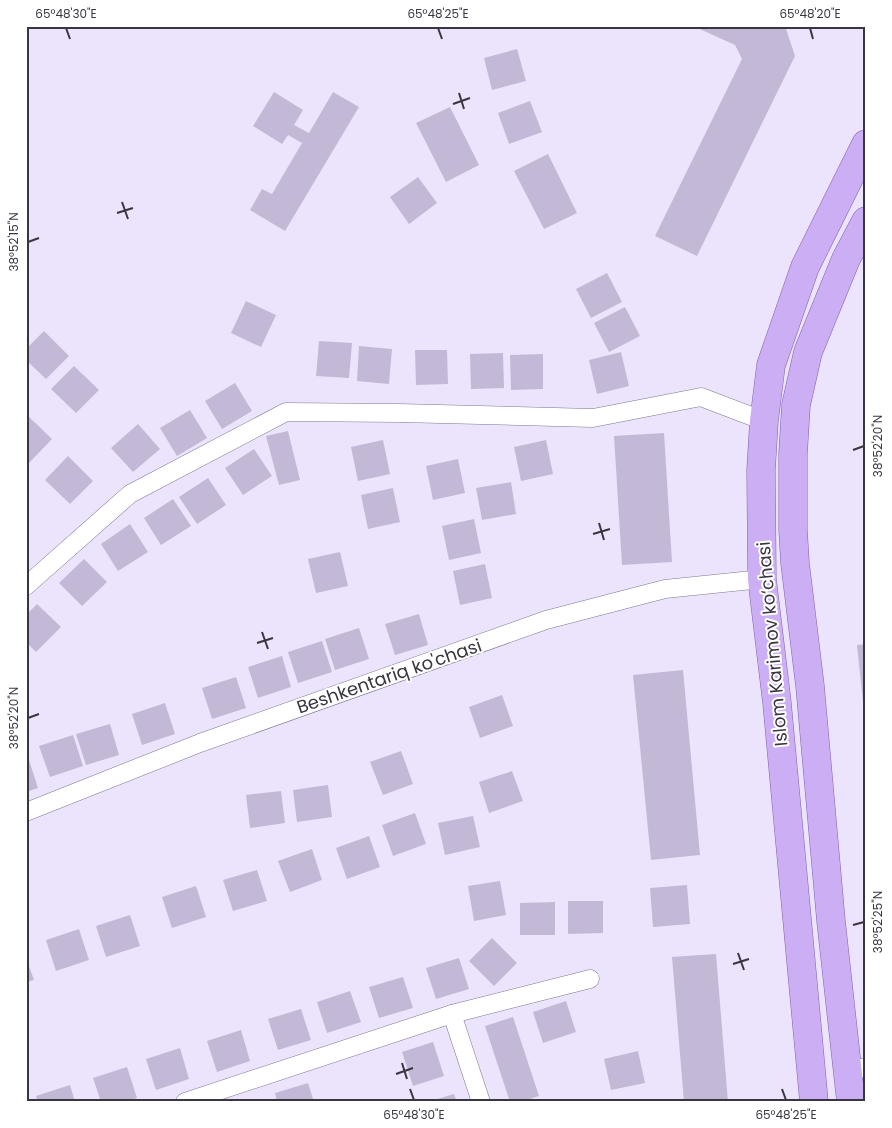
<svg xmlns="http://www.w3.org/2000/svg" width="892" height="1128" font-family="Poppins,sans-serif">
<rect width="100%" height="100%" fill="#ece4fc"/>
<g fill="#c3b9d6">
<polygon points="693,26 785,26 795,56 697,256 655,236 742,59 735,45"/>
<polygon points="517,49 526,81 492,90 484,58"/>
<polygon points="274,92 303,110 294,125 309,133 333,92 359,107 285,231 250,210 262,189 272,194 302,143 288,135 282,144 253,126"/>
<polygon points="530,101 542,132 509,144 498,113"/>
<polygon points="450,107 479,165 446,182 416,123"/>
<polygon points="548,154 577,213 544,229 514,171"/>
<polygon points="418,177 437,203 409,224 390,197"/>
<polygon points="607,273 622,302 591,318 576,289"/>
<polygon points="246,301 276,315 261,347 231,333"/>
<polygon points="625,307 640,336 609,352 594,323"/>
<polygon points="44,331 69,356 46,379 26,360 26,349"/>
<polygon points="319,341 352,343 349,378 316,376"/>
<polygon points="359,346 392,349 389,384 357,381"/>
<polygon points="415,350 447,350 448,384 416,385"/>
<polygon points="621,352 629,386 597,394 589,360"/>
<polygon points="503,353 504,388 471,389 470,354"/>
<polygon points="543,354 543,389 511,390 510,355"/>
<polygon points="74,366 99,390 76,413 51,389"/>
<polygon points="235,383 252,411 222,429 205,401"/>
<polygon points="190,410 207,438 177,456 160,428"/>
<polygon points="26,414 52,439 29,463 26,460"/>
<polygon points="138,424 160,449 133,472 111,448"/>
<polygon points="288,431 300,480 279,485 266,436"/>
<polygon points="664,433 672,562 622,565 614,436"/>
<polygon points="383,440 390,474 358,481 351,447"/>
<polygon points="546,440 553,474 521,481 514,447"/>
<polygon points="254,449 272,476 243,495 225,468"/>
<polygon points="68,456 93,481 70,504 45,480"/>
<polygon points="458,459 465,493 433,500 426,466"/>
<polygon points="208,478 226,505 197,524 179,497"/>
<polygon points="511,482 516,514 482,520 476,488"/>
<polygon points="393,488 400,522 368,529 361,495"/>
<polygon points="173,499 191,526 161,545 144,518"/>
<polygon points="474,519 481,553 449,560 442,526"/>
<polygon points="130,524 148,552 118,571 101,544"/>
<polygon points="340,552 348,586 316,593 308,559"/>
<polygon points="84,559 107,582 82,606 59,583"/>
<polygon points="485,564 492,598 460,605 453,571"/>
<polygon points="37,604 61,627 36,652 26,642 26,615"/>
<polygon points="419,614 428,645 395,655 385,624"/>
<polygon points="359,628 369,659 335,670 325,639"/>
<polygon points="322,641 332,672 298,683 288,652"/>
<polygon points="866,644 866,712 864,712 857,645"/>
<polygon points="282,656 291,687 258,698 248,667"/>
<polygon points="683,670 700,855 651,860 633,675"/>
<polygon points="236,677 246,708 212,719 202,688"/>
<polygon points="502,695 513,726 480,738 469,707"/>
<polygon points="165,703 175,734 142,745 132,714"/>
<polygon points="110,724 119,755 86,765 76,734"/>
<polygon points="73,735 83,766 50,777 39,746"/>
<polygon points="401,751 413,784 383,795 370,762"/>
<polygon points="28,757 38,788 26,792 26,758"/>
<polygon points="512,771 523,801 489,813 479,782"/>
<polygon points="328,785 332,817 297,822 293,790"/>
<polygon points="281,791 285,823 250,828 246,795"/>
<polygon points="415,813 426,844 393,856 382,825"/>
<polygon points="473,816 480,847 445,855 438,823"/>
<polygon points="369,836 380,867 347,879 336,848"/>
<polygon points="312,849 322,880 290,892 278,861"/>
<polygon points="257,870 267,901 233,911 223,880"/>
<polygon points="500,881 506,915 474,921 468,886"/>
<polygon points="687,885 690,924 653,927 650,888"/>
<polygon points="196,886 206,917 172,928 162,897"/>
<polygon points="568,901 603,901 603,933 568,934"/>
<polygon points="555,902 555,935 520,935 520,903"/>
<polygon points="130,915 140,946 106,957 96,926"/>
<polygon points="79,929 89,960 56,971 46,940"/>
<polygon points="492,938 517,963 494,986 469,961"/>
<polygon points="716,954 728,1102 684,1102 672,957"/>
<polygon points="26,958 34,980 26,982"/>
<polygon points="459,958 469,989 436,999 426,968"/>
<polygon points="403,977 413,1008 379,1018 369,987"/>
<polygon points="350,991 361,1022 327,1033 317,1002"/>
<polygon points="566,1001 576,1032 543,1043 533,1012"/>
<polygon points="301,1009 311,1040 278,1050 268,1019"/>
<polygon points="513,1017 539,1096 521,1102 510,1102 485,1026"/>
<polygon points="241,1030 250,1061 217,1072 207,1041"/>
<polygon points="433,1042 444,1076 413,1086 402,1052"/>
<polygon points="180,1048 189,1079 156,1090 146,1059"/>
<polygon points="638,1051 645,1083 611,1090 604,1059"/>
<polygon points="127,1067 137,1098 126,1102 101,1102 93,1078"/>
<polygon points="308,1083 314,1102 277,1102 275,1093"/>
<polygon points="70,1085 75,1102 38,1102 36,1096"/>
<polygon points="454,1094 457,1102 431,1102 431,1101"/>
</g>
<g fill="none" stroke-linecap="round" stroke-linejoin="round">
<g stroke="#807691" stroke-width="19">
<g id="street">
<polyline points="26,586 130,494 286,412 399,413 593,418 701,397 764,421"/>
<polyline points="26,812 200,743 546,620 665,589 762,579"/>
<polyline points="452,1014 481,1102"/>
<polyline points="848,1072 866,1067"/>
<polyline points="185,1102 452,1014 590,979"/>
</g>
</g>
<g stroke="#8161b0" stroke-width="29">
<g id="primary">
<polyline points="814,1102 777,703 762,579 761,470 764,421 771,365 805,267 866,144"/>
<polyline points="851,1102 831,921 810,686 795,563 793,530 793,454 796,405 808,352 846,259 866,221"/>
</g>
</g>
<use href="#street" stroke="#fff" stroke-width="18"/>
<use href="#primary" stroke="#cbaef4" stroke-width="28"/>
</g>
<path fill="none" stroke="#393541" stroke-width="2" d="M 66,28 L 70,39M 438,28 L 442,39M 810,28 L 813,39M 459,93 L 464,109M 453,104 L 470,98M 122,202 L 128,219M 117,213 L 133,208M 28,242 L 39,238M 853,450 L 864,446M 599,523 L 604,540M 593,534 L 610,529M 262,632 L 268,649M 257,643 L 273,638M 28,718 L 39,714M 853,925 L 864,922M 738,953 L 744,970M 733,964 L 749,959M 402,1063 L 407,1079M 396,1074 L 413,1068M 410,1089 L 414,1100M 782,1089 L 786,1100"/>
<g text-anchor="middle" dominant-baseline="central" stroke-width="4" stroke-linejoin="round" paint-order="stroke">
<g font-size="18" fill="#393541" stroke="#fff">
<text transform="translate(772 644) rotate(-95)">Islom Karimov ko‘chasi</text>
<text transform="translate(389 676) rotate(-19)">Beshkentariq ko'chasi</text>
</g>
</g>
<rect width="892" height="1128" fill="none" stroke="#ffffff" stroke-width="55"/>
<rect x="28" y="28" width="836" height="1072" fill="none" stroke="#393541" stroke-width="2"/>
<g font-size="12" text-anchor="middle" fill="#393541">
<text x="66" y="18">65°48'30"E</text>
<text x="438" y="18">65°48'25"E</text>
<text x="810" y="18">65°48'20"E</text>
<text transform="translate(14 242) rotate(-90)" y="4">38°52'15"N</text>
<text transform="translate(878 446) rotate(-90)" y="4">38°52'20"N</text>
<text transform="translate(14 718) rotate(-90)" y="4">38°52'20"N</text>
<text transform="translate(878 922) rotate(-90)" y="4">38°52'25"N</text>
<text x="414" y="1119">65°48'30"E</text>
<text x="786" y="1119">65°48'25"E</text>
</g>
</svg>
